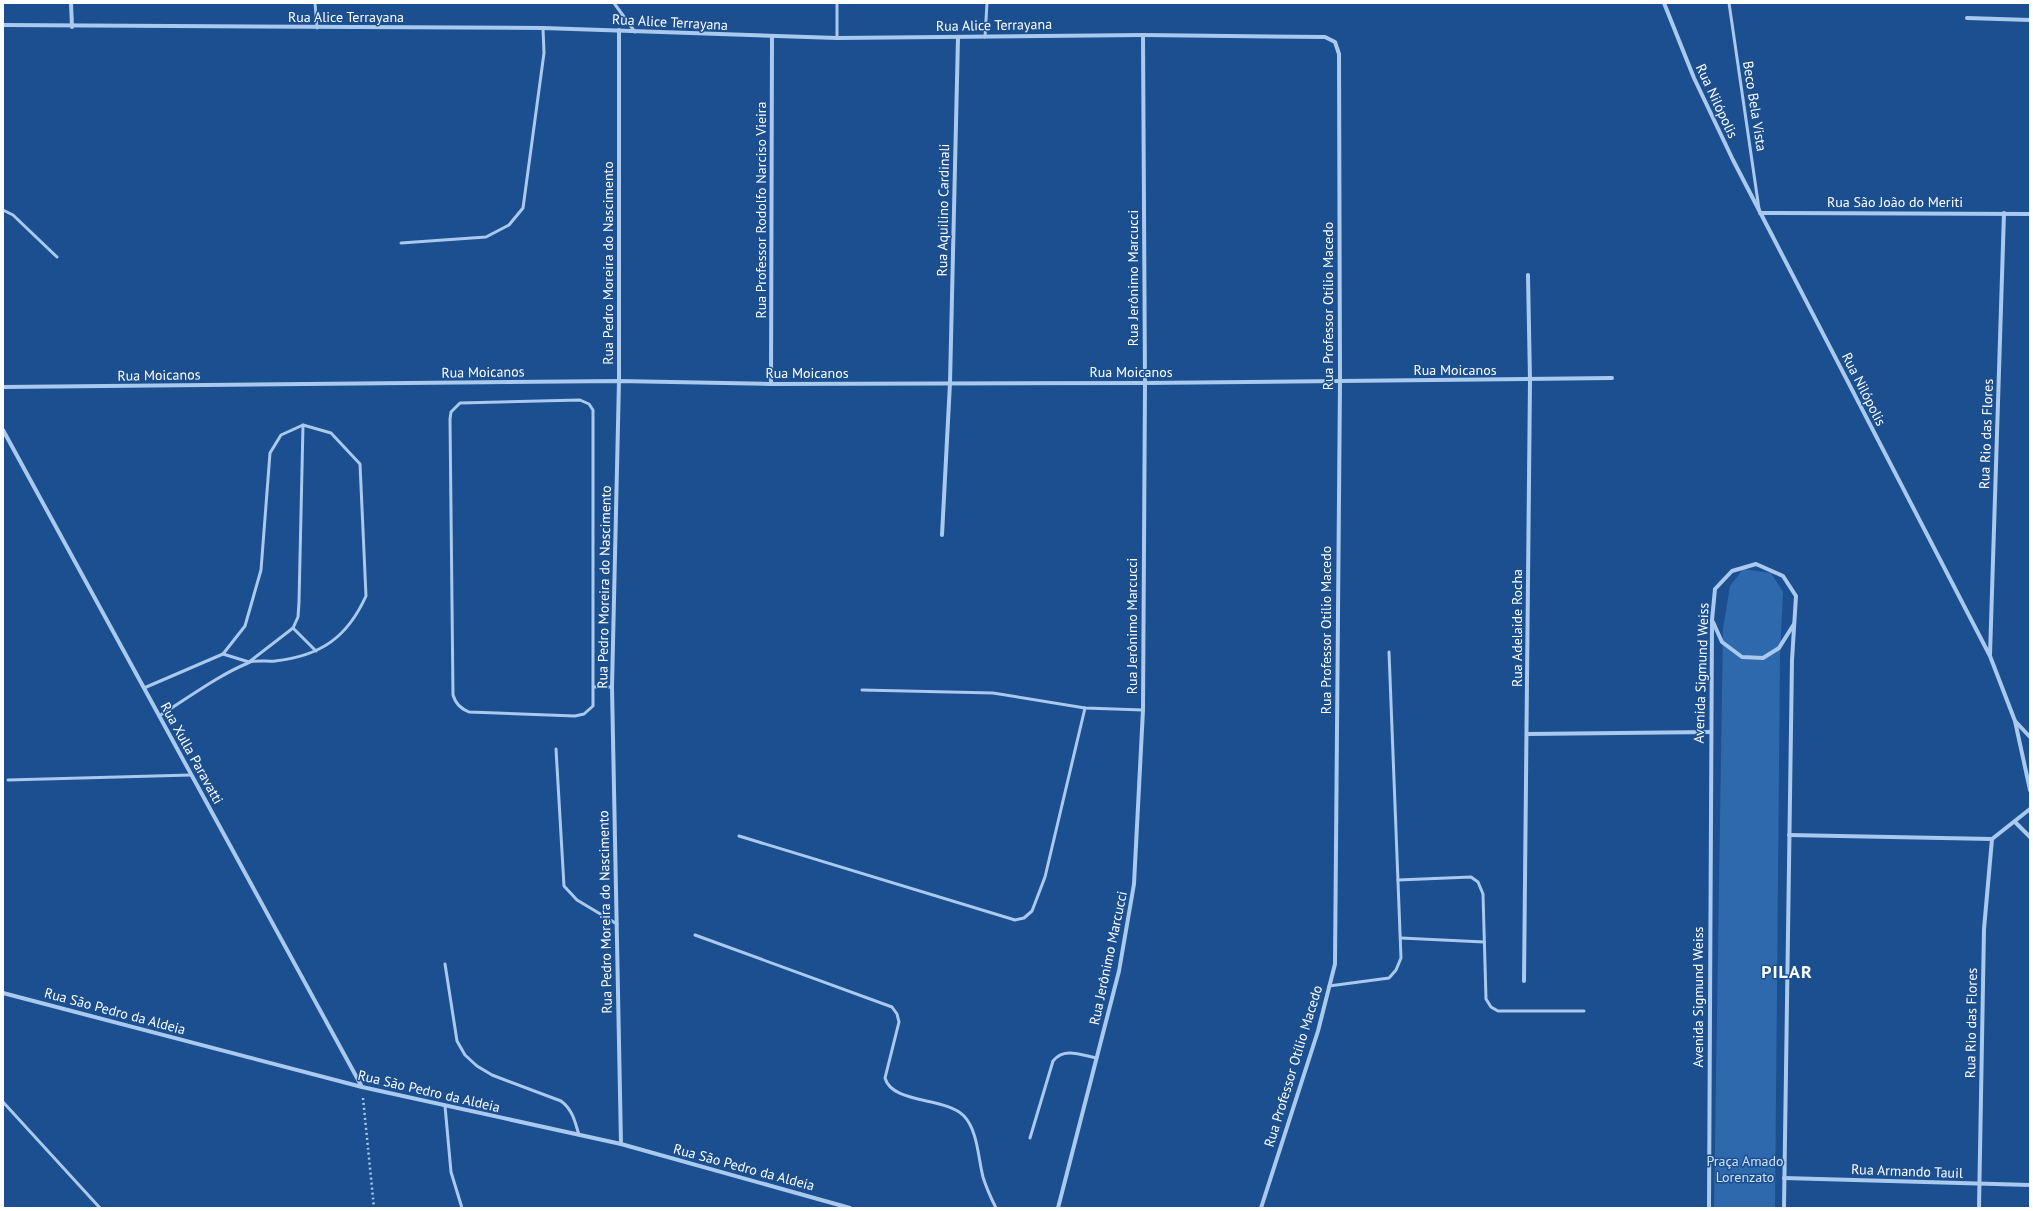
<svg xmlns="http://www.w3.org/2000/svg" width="2033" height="1211" font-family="'PT Sans',sans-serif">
<rect width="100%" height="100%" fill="#1b4f8f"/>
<polygon fill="#2e69ad" points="1743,569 1771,573 1783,592 1780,656 1775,1208 1714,1208 1723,629 1730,586"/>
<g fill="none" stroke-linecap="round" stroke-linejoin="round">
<polyline stroke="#a9c9ee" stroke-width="2.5" stroke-dasharray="2 3" stroke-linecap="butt" points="363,1098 374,1208"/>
<g stroke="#a9c9ee" stroke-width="3">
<polyline points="315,3 317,28"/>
<polyline points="614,3 635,32"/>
<polyline points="1729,3 1759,209"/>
<polyline points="985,37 987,3"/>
<polyline points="837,38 837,3"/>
<polyline points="3,210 13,215 57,257"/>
<polyline points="401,243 486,237 509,225 523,208 544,53 543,28"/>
<polyline points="303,425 299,602 298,617 293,628 316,651"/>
<polyline points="223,654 249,662 293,628"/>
<path d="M 593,687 L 593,706 L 584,714 L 575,716 L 469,712 C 460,708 456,704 453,695 L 450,419 L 451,412 L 460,403 L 580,400 L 589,404 L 593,410 L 593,687 L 612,687"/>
<path d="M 144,688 L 223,654 L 245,626 L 261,570 L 270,453 L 281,435 L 303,425 L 331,433 L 360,464 L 366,596 C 347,638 320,656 275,661 C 267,662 255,659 248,663 C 217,676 188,698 159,716"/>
<polyline points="862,690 993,693 1085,708 1143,710"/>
<polyline points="556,749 564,886 577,900 617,924"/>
<polyline points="8,780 191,775"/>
<polyline points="739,836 1015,920 1024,918 1032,911 1045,877 1085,708"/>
<polyline points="1398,880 1471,877 1478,882 1483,894 1486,999 1491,1007 1498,1011 1584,1011"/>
<path d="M 695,935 L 892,1007 L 897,1014 L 899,1022 L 885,1078 C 892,1104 946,1097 964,1116 C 978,1131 978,1158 983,1177 C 986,1187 991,1198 996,1208"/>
<polyline points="1401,938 1484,942"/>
<path d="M 445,964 L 457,1041 L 465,1055 L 477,1066 L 492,1075 L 561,1101 C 573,1110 575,1122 579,1135"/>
<polyline points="1329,986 1389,978 1396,970 1401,958 1389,652"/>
<polyline points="3,1102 100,1208"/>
<polyline points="445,1106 451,1172 462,1208"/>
<path d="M 1030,1138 L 1053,1061 C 1064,1047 1081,1055 1097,1058"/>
</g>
<g stroke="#a9c9ee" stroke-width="4">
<polyline points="71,3 72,27"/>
<polyline points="1664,3 1694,78 1733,160 1990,656 2015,721 2030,790"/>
<polyline points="1967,18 2030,20"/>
<polyline points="3,25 543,28 837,38 1143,35 1325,37 1335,42 1339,54 1340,381 1335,964 1318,1031 1261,1208"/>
<polyline points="619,30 619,381 612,687 621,1144"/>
<polyline points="1760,213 2030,214"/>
<polyline points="771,384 772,37"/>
<polyline points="3,387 619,381 771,384 1145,383 1612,378"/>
<polyline points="3,430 362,1087"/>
<polyline points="942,535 950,383 958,37"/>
<polyline points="1713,622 1722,642 1742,657 1763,658 1779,648 1794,624"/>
<polyline points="1990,655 2004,213"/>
<polyline points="2015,721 2030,737"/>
<polyline points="1527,734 1710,732"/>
<polyline points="2015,822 2030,837"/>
<polyline points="1789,835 1992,839 2030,809"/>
<polyline points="1524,981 1530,380 1528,275"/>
<polyline points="3,993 362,1087 621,1144 850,1208"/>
<polyline points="1784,1178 2030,1185"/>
<polyline points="1058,1208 1119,971 1134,884 1143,710 1145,383 1143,35"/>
<polyline points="1709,1208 1712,620 1715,589 1732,571 1756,564 1783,576 1796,596 1792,660 1784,1208"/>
<polyline points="1979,1208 1984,929 1992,839"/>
</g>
</g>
<g text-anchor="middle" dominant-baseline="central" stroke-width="3" stroke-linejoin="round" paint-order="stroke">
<g font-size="14" fill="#fff" stroke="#1b4f8f">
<text x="346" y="17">Rua Alice Terrayana</text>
<text transform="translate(670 22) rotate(3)">Rua Alice Terrayana</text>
<text transform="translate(994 25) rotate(-1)">Rua Alice Terrayana</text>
<text transform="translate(1717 101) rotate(65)">Rua Nilópolis</text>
<text transform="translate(1755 106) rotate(81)">Beco Bela Vista</text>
<text x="1895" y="202">Rua São João do Meriti</text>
<text transform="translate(761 210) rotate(-90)">Rua Professor Rodolfo Narciso Vieira</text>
<text transform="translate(943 210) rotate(-89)">Rua Aquilino Cardinali</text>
<text transform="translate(608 263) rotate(-90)">Rua Pedro Moreira do Nascimento</text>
<text transform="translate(1133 278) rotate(-90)">Rua Jerônimo Marcucci</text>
<text transform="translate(1328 306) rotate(-90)">Rua Professor Otílio Macedo</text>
<text x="1455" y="370">Rua Moicanos</text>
<text transform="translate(483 372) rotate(-1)">Rua Moicanos</text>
<text x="1131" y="372">Rua Moicanos</text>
<text x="807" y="373">Rua Moicanos</text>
<text transform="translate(159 375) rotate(-1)">Rua Moicanos</text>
<text transform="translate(1864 389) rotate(63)">Rua Nilópolis</text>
<text transform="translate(1986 434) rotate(-88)">Rua Rio das Flores</text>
<text transform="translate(604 587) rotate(-89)">Rua Pedro Moreira do Nascimento</text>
<text transform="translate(1132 626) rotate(-90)">Rua Jerônimo Marcucci</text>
<text transform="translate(1517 628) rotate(-90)">Rua Adelaide Rocha</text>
<text transform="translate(1326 630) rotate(-90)">Rua Professor Otílio Macedo</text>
<text transform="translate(1701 673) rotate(-88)">Avenida Sigmund Weiss</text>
<text transform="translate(192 753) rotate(61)">Rua Xulla Paravatti</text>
<text transform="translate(605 912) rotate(-91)">Rua Pedro Moreira do Nascimento</text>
<text transform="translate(1108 958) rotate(-78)">Rua Jerônimo Marcucci</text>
<text transform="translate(1698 997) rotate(-90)">Avenida Sigmund Weiss</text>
<text transform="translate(115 1011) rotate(15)">Rua São Pedro da Aldeia</text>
<text transform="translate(1971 1023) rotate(-89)">Rua Rio das Flores</text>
<text transform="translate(1293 1066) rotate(-73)">Rua Professor Otílio Macedo</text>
<text transform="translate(429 1091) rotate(13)">Rua São Pedro da Aldeia</text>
<text transform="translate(744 1167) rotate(15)">Rua São Pedro da Aldeia</text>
<text transform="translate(1907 1171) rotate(2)">Rua Armando Tauil</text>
</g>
<g font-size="14" fill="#cfe3fa" stroke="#1b4f8f">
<text x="1745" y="1161">Praça Amado<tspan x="1745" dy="16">Lorenzato</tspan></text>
</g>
<g font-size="18" font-weight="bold" letter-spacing="1" fill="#fff" stroke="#1b4f8f">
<text x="1787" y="971">PILAR</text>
</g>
</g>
<rect width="2033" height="1211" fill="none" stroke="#ffffff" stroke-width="8"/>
</svg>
